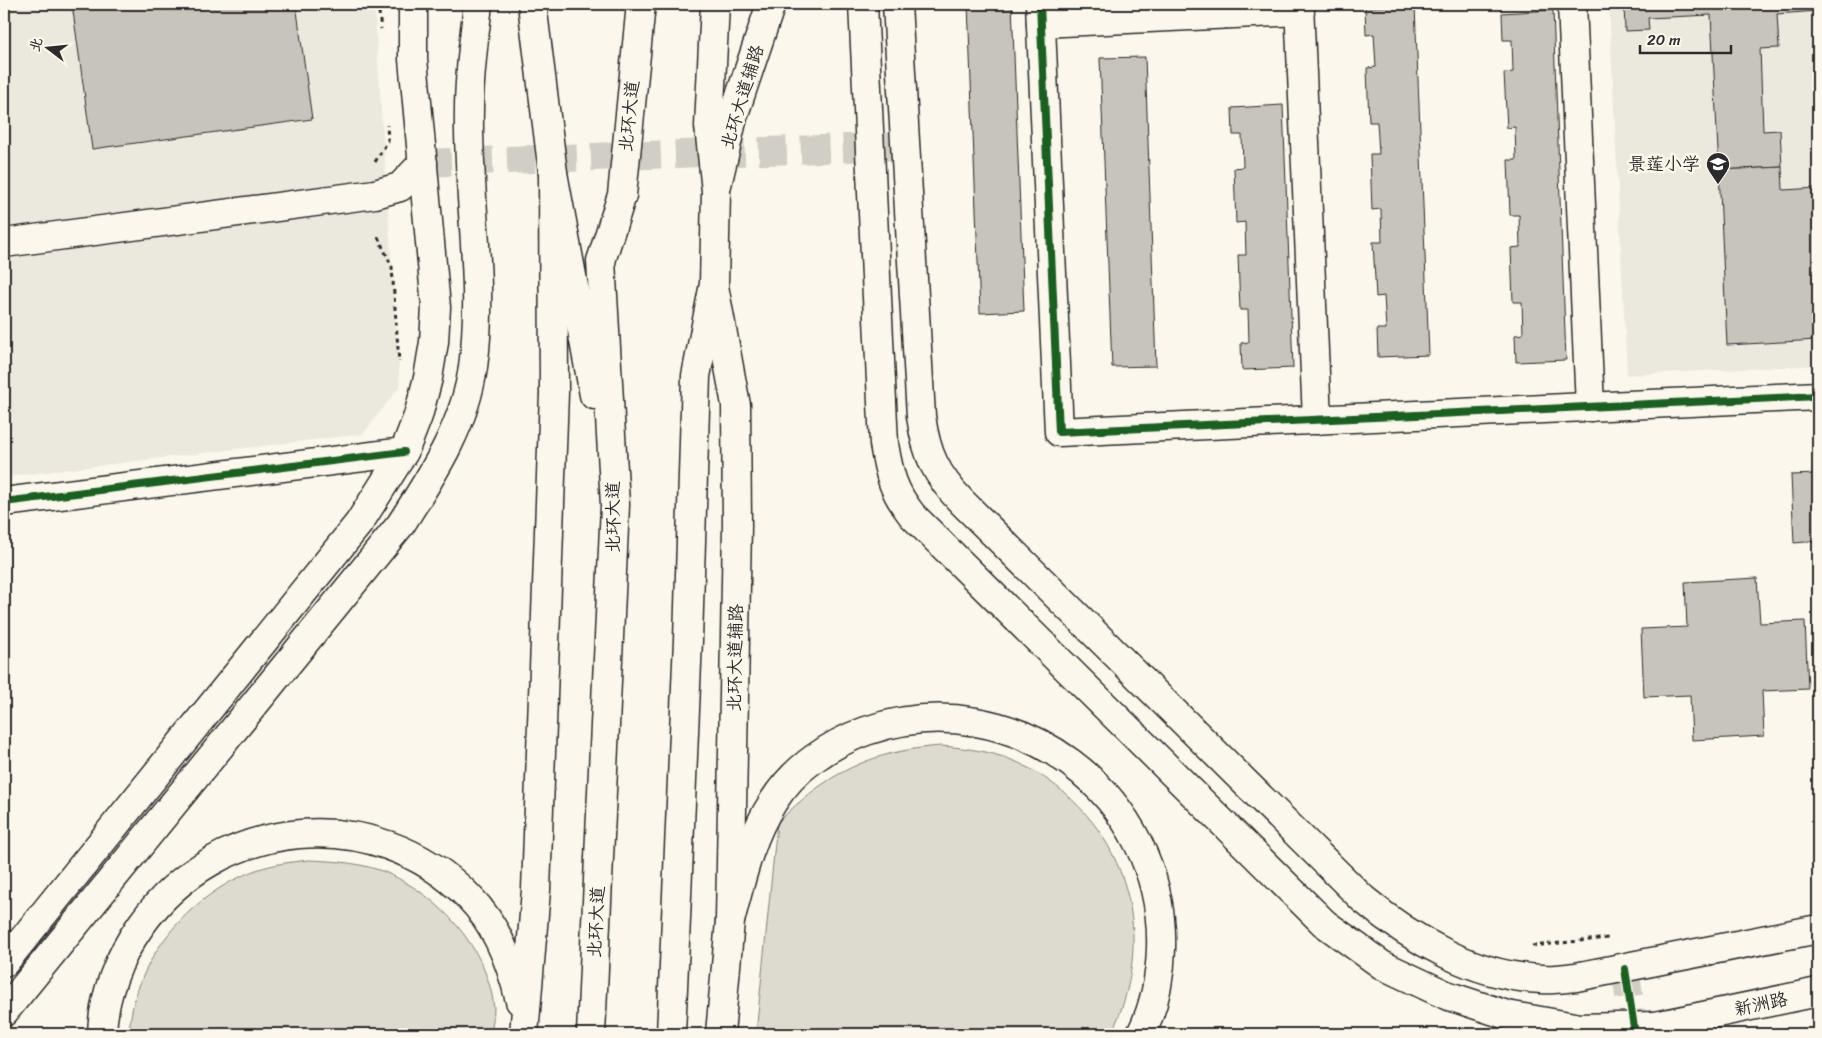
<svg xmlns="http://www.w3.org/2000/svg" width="1822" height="1038" font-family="Sriracha,'LXGW WenKai TC',sans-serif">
<rect width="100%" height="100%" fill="#fbf7ec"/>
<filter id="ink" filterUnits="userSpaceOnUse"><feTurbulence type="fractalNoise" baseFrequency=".02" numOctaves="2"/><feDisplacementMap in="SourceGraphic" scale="10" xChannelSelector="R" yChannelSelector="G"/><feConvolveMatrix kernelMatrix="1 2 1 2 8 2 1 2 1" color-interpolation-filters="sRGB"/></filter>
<g filter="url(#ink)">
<g fill="#ebe8de">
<polygon points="4,4 374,4 400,386 363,434 4,477"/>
<polygon points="1609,4 1818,4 1818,365 1627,375"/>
</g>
<g fill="#dddad0" stroke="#84827e">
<path d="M 941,746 C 968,748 996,752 1021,764 C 1124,816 1161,932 1111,1034 L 756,1034 L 777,823 C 827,773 870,751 941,746 Z"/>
<path d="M 309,860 C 336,861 363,863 387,873 C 440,896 488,949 494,1008 C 494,1016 492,1026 491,1034 L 129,1034 C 133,960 189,895 256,870 C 273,864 291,862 309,860 Z"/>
</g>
<g fill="#c7c4bc" stroke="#2b2b2b">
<polygon points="72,4 296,4 312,119 92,149"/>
<polygon points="968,4 1012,4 1024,311 980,313"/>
<polygon points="1624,4 1818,4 1818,11 1777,14 1779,48 1760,49 1763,131 1780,130 1782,167 1719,170 1711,15 1648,18 1649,30 1625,31"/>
<polygon points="1415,5 1429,355 1378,357 1377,329 1386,329 1384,296 1376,297 1373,242 1382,242 1381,209 1372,210 1370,154 1379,154 1377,122 1369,122 1367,68 1376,67 1374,34 1366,35 1365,7"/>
<polygon points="1553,10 1566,360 1516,362 1515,335 1523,334 1522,302 1513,302 1511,248 1520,247 1519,215 1510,215 1508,160 1516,160 1515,127 1507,128 1504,73 1513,72 1512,40 1503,40 1502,13"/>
<polygon points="1145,57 1156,366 1112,367 1100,58"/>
<polygon points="1283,105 1293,368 1242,370 1241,343 1249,342 1248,310 1240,310 1238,255 1246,255 1245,222 1236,223 1234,168 1243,167 1242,135 1233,135 1232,108"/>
<polygon points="1782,167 1783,190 1818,188 1818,340 1727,345 1719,170"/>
<polygon points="1818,474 1818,541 1794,543 1791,475"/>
<polygon points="1757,578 1760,623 1805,621 1808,689 1762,691 1764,736 1692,740 1690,695 1644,697 1641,629 1687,627 1685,582"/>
</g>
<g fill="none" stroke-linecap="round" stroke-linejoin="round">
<g stroke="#d1cec5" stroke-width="28" stroke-dasharray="28 14" stroke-linecap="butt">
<polyline points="423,163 905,146"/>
<polyline points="1625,969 1635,1034"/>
</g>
<g stroke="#2b2b2b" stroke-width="31">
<g id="minor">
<path d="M 897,4 L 921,416 C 926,454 936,475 962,502 L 1363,899 C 1412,940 1476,977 1542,979 C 1553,980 1565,978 1576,977 L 1818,929"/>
<polyline points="1040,4 1059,432 1818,396"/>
<polyline points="1299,4 1317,420"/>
<polyline points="1572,4 1590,407"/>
<polyline points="1041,23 1300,11"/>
<polyline points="4,243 375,194 400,187 423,163"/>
<polyline points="4,502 404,452"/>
<polyline points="4,963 359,523 404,452 418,416 428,378 434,342 436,307 413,59 413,4"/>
</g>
</g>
<g stroke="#2b2b2b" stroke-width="31">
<g id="major">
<path d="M 863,4 L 884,444 C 889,474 893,491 912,515 L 1324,923 L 1382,965 L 1446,995 L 1507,1015 L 1580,1028 L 1654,1026"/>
<polyline points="717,185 733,117 771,4"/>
<polyline points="714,286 736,405 737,525 730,921 720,1034"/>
<path d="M 730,921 C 741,880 750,837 773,802 C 794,768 830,744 866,731 C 1013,680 1166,794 1161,949 C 1160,978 1154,1008 1141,1034"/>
<path d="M 4,1012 L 401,524 C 432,475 465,426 473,367 C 485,282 467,195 469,109 C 469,74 474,39 478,4"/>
<polyline points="1636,1030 1818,992"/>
<path d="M 102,1034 C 103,996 119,956 141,925 C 218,816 375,801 469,897 C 497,925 511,963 520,1001"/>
<polyline points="524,1034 536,890 554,393 553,173 532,4"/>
</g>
</g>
<g stroke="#2b2b2b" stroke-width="31">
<g id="highway">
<polyline points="553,173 594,395"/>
<polyline points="591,1034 615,505 601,261 622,195 641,4"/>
<polyline points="671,1034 688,640 696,376 714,284 716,191 709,126 715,4"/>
</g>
</g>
<g stroke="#2b2b2b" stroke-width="3" stroke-dasharray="4 4" stroke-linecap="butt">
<polyline points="378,4 381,29"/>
<polyline points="375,162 388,141 387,125"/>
<polyline points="378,237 392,267 399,362"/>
<polyline points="1532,946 1608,938"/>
</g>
<use href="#minor" stroke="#fbf7ec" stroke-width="28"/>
<use href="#major" stroke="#fbf7ec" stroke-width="28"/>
<use href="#highway" stroke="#fbf7ec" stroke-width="28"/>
<g stroke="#fbf7ec" stroke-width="11">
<g id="cycleway">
<polyline points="1040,4 1059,432 1818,396"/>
<polyline points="4,502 404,452"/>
<polyline points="1625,969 1635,1034"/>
</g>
</g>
<use href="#cycleway" stroke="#1b5e20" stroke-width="8"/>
</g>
</g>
<defs>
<g id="school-pin" transform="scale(1.25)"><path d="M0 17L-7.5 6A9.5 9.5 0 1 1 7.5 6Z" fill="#2b2b2b" stroke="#fbf7ec"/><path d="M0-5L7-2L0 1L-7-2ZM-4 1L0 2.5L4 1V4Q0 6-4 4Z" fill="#fff"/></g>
</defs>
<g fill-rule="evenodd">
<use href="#school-pin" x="1718" y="164"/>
</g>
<g text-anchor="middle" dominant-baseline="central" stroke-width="5" stroke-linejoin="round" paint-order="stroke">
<g font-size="18" fill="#2b2b2b" stroke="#fbf7ec">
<text transform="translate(742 97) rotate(-73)">北环大道辅路</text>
<text transform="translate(629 116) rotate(-84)">北环大道</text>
<text transform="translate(613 517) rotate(-90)">北环大道</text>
<text transform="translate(735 658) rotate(-89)">北环大道辅路</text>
<text transform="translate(596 922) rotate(-87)">北环大道</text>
<text transform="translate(1761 1004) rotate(-12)">新洲路</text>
</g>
<g font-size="18" fill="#2b2b2b" stroke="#fbf7ec" text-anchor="end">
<text x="1700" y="164">景莲小学</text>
</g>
</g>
<rect width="1822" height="1038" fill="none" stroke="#fbf7ec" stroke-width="20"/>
<rect x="10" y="10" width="1802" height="1018" fill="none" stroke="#2b2b2b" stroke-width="2" filter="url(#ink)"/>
<g transform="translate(48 48) rotate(286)" stroke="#fbf7ec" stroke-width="4" paint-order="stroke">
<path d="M0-4L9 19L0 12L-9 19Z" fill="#2b2b2b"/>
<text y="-8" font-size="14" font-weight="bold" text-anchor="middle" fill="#2b2b2b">北</text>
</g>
<path d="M1640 45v8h91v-8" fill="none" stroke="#2b2b2b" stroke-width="2.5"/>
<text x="1647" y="45" font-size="15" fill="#2b2b2b" stroke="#fbf7ec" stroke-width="4" paint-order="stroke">20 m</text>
</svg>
